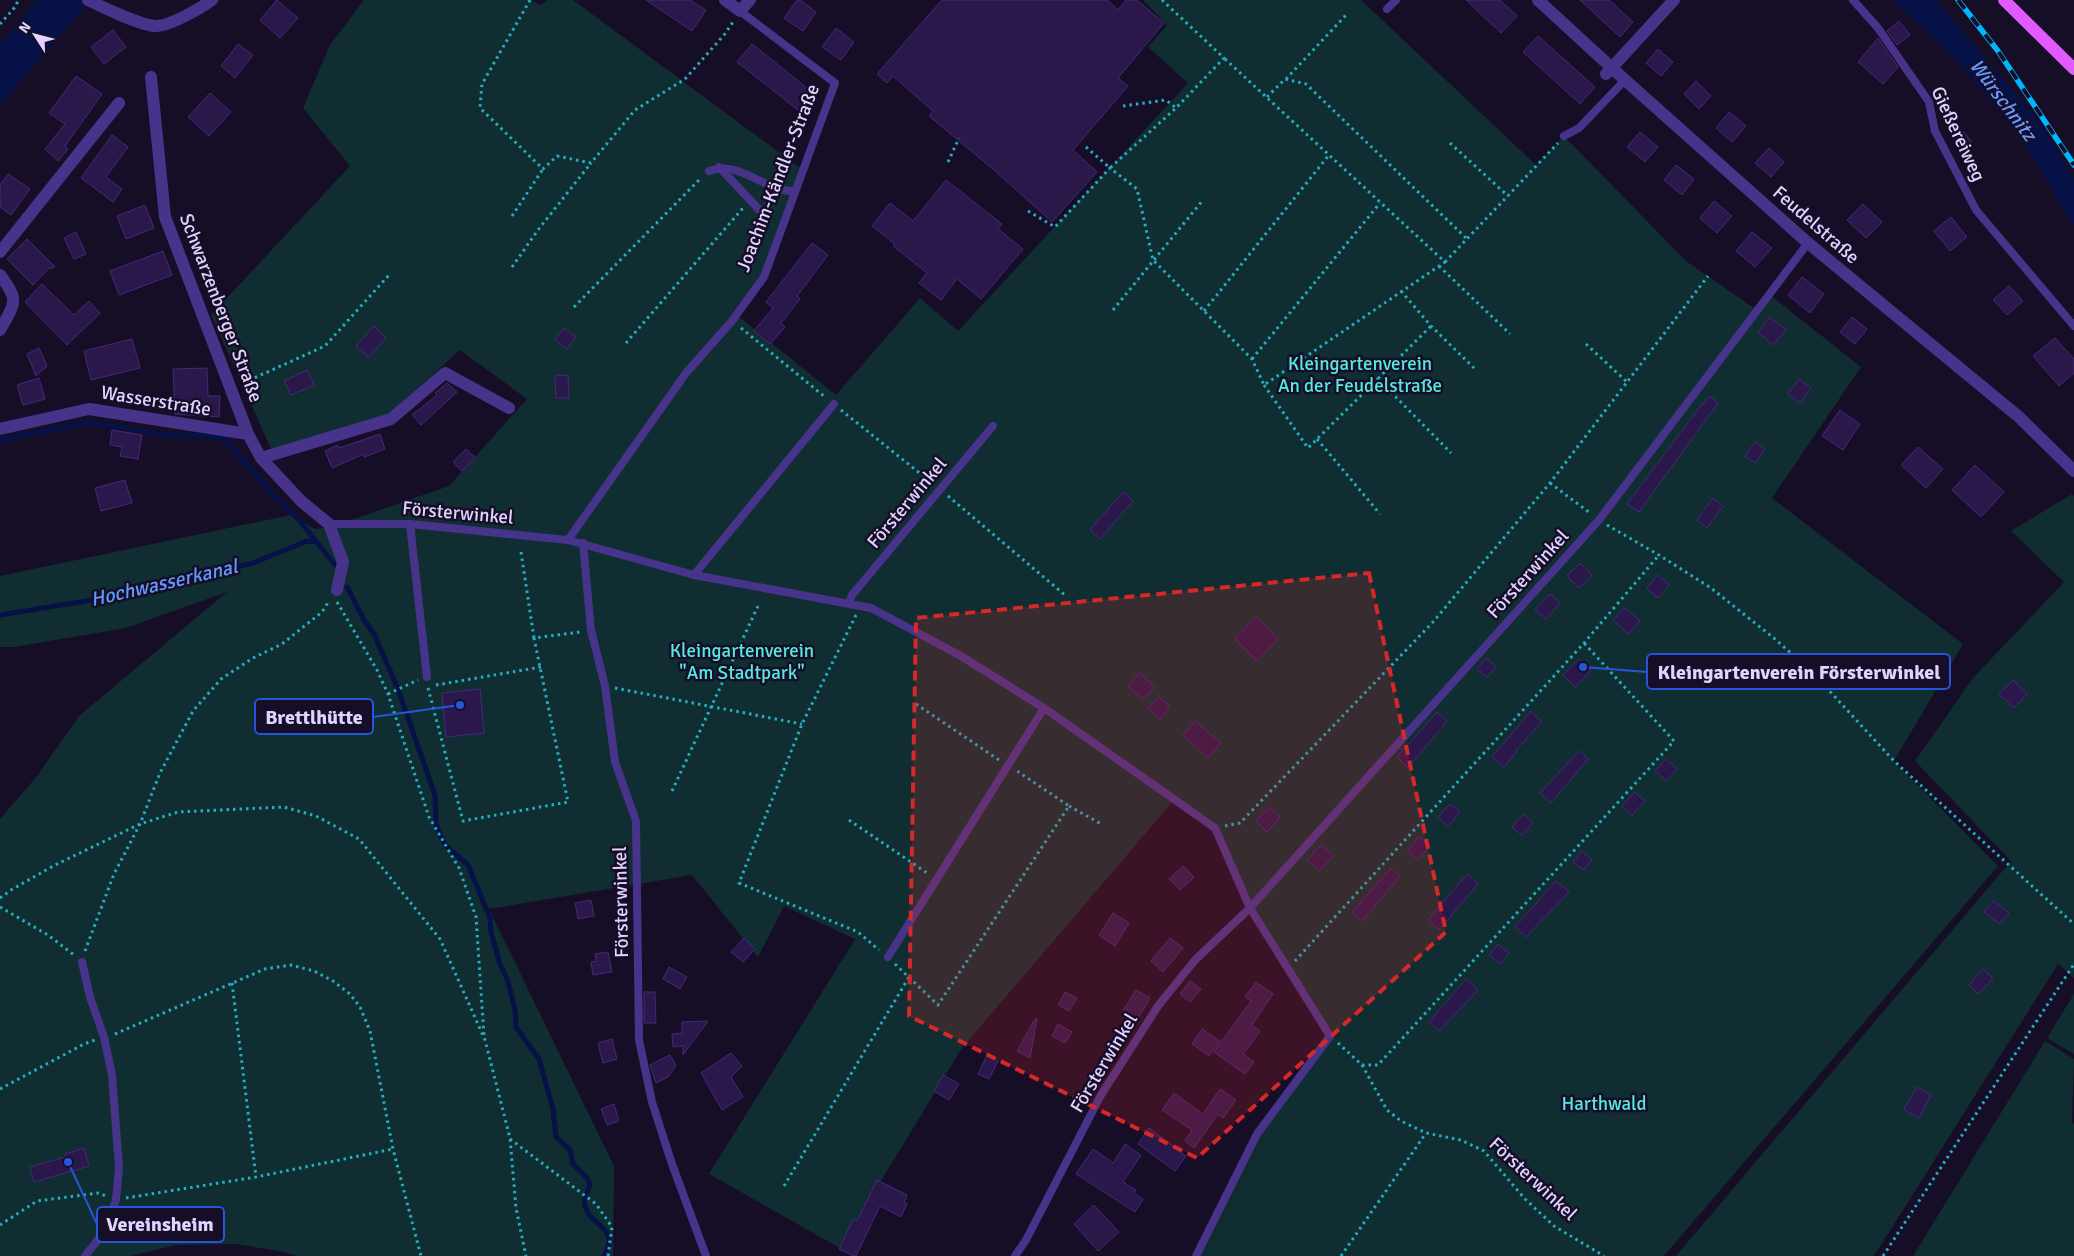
<svg xmlns="http://www.w3.org/2000/svg" width="2074" height="1256" font-family="Signika,sans-serif">
<rect width="100%" height="100%" fill="#160d27"/>
<g fill="#102d32">
<polygon points="364,0 532,0 540,5 548,0 573,0 803,170 764,277 737,315 836,395 920,298 958,331 1188,83 1148,47 1167,25 1143,0 1361,0 1536,165 1564,136 1686,261 1757,310 1769,294 1861,367 1772,498 1963,644 1894,761 1998,866 1664,1256 1196,1256 1257,1134 1329,1036 1250,908 1215,828 1174,800 962,1048 840,1248 709,1174 855,939 784,906 758,957 692,875 489,909 614,1166 613,1256 296,1256 285,1252 236,1244 176,1245 131,1256 0,1256 0,819 37,776 79,716 227,592 126,628 14,647 0,647 0,576 291,515 315,529 331,527 449,486 527,399 460,350 388,415 272,451 211,315 350,166 303,108 330,45"/>
<polygon points="2072,494 2074,496 2074,978 2058,964 1874,1256 1676,1256 2011,861 1915,761 1973,678 2064,582 2011,531"/>
<polygon points="2074,994 2074,1054 2047,1038"/>
<polygon points="2045,1041 2074,1059 2072,1122 2074,1124 2074,1256 1913,1256"/>
</g>
<g fill="#061148">
<polygon points="37,0 91,0 0,105 0,45"/>
<polygon points="1893,0 1936,0 2041,124 2074,180 2074,227 2028,149 1996,106 1949,52"/>
</g>
<g fill="none" stroke-linecap="round" stroke-linejoin="round">
<g stroke="#061148" stroke-width="5">
<polyline points="0,440 90,422 171,436 202,435 225,439 273,495 299,520 335,565"/>
<path d="M 347,587 L 364,620 L 374,634 L 398,689 L 435,795 L 436,823 L 440,836 L 446,846 L 468,865 L 490,918 L 491,932 L 500,964 L 508,981 L 515,1010 L 516,1027 L 539,1059 L 553,1109 L 556,1137 L 570,1150 L 573,1164 L 587,1178 L 590,1185 C 587,1192 582,1201 586,1209 C 592,1226 621,1229 604,1256"/>
<polyline points="0,615 98,599 253,563 307,541 317,542"/>
</g>
</g>
<g fill="#2b184a" stroke="#462878">
<polygon points="277,0 298,18 280,38 260,20"/>
<polygon points="646,0 690,0 706,10 692,31"/>
<polygon points="797,0 800,0 816,12 803,31 784,18"/>
<polygon points="942,0 1107,0 1118,10 1126,0 1137,0 1164,23 1118,78 1128,86 1073,150 1097,172 1052,222 994,170 929,116 933,111 893,76 887,83 877,74"/>
<polygon points="1466,0 1500,0 1517,16 1501,33"/>
<polygon points="1580,0 1609,0 1633,22 1620,37"/>
<polygon points="1899,21 1910,35 1897,45 1887,31"/>
<polygon points="836,28 854,42 841,60 822,47"/>
<polygon points="113,30 126,47 104,64 91,47"/>
<polygon points="1538,36 1595,87 1580,104 1523,52"/>
<polygon points="1878,38 1898,67 1883,84 1858,62"/>
<polygon points="238,44 253,55 235,78 221,66"/>
<polygon points="752,44 812,92 798,110 737,62"/>
<polygon points="1658,49 1673,62 1661,76 1646,63"/>
<polygon points="76,76 102,94 65,146 68,149 58,161 45,149 65,124 49,113"/>
<polygon points="1696,81 1711,96 1699,109 1684,94"/>
<polygon points="210,93 231,112 209,136 188,117"/>
<polygon points="1729,112 1746,126 1732,142 1716,128"/>
<polygon points="1963,131 1972,142 1962,150 1953,139"/>
<polygon points="1640,132 1658,147 1645,162 1627,147"/>
<polygon points="112,135 128,147 106,177 122,189 113,202 81,178"/>
<polygon points="1769,148 1784,162 1771,177 1755,163"/>
<polygon points="1676,165 1694,179 1682,195 1664,180"/>
<polygon points="8,174 30,189 11,215 0,207 0,185"/>
<polygon points="946,180 1002,224 998,229 1023,249 981,299 957,279 941,300 919,283 927,273 893,246 895,244 872,226 890,203 913,221"/>
<polygon points="1714,201 1732,216 1717,233 1700,218"/>
<polygon points="1863,204 1882,222 1866,238 1847,220"/>
<polygon points="145,205 154,228 126,239 117,216"/>
<polygon points="1951,217 1967,237 1950,251 1934,231"/>
<polygon points="76,232 86,254 74,259 64,238"/>
<polygon points="1752,232 1772,248 1755,267 1736,251"/>
<polygon points="27,239 55,267 48,269 33,285 7,259"/>
<polygon points="812,243 828,255 797,296 800,299 781,323 785,327 770,344 754,331 773,308 766,302"/>
<polygon points="163,251 172,275 119,295 110,271"/>
<polygon points="1802,277 1824,294 1810,313 1788,295"/>
<polygon points="42,284 74,315 89,301 100,313 67,345 25,302"/>
<polygon points="2009,286 2023,301 2007,315 1993,300"/>
<polygon points="1770,317 1786,330 1773,345 1758,332"/>
<polygon points="1852,317 1867,329 1855,344 1840,332"/>
<polygon points="374,326 386,338 369,357 356,346"/>
<polygon points="564,328 576,337 567,349 555,340"/>
<polygon points="2055,338 2074,359 2074,373 2059,386 2033,356"/>
<polygon points="132,339 140,368 91,380 84,351"/>
<polygon points="39,348 47,366 36,376 27,354"/>
<polygon points="207,368 208,396 220,396 219,417 175,414 173,369"/>
<polygon points="307,370 314,385 291,395 284,381"/>
<polygon points="568,375 569,398 556,398 555,376"/>
<polygon points="39,378 45,399 23,405 17,385"/>
<polygon points="1799,379 1811,388 1800,403 1788,394"/>
<polygon points="447,383 457,392 421,425 412,415 437,395 435,393"/>
<polygon points="1710,396 1718,403 1639,512 1627,504 1702,404 1703,404"/>
<polygon points="1840,410 1860,424 1843,450 1822,436"/>
<polygon points="112,430 142,435 138,459 120,456 122,447 110,445"/>
<polygon points="380,434 385,449 364,457 364,454 332,468 325,451 338,445 339,448"/>
<polygon points="1755,442 1765,449 1755,463 1745,456"/>
<polygon points="1918,447 1943,469 1926,488 1901,465"/>
<polygon points="466,449 475,457 462,471 453,462"/>
<polygon points="1975,465 2004,492 1981,517 1952,490"/>
<polygon points="125,480 132,503 101,511 95,488"/>
<polygon points="1123,492 1133,501 1100,539 1090,530"/>
<polygon points="1713,498 1723,506 1707,528 1697,520"/>
<polygon points="1580,563 1592,575 1579,588 1567,576"/>
<polygon points="1658,575 1669,585 1658,598 1647,588"/>
<polygon points="1550,594 1560,603 1546,619 1535,610"/>
<polygon points="1625,608 1640,621 1628,634 1613,620"/>
<polygon points="1256,617 1278,639 1257,661 1235,639"/>
<polygon points="1486,658 1496,667 1487,677 1477,669"/>
<polygon points="1579,659 1591,670 1575,687 1563,675"/>
<polygon points="1139,673 1155,687 1143,699 1128,686"/>
<polygon points="2013,680 2027,694 2014,708 1999,694"/>
<polygon points="480,689 484,733 446,737 442,693"/>
<polygon points="1158,697 1170,706 1160,719 1148,709"/>
<polygon points="1531,711 1542,722 1516,750 1517,751 1504,767 1492,757"/>
<polygon points="1437,712 1447,721 1408,768 1397,757"/>
<polygon points="1195,721 1221,743 1208,758 1183,735"/>
<polygon points="1579,751 1588,759 1551,803 1540,793"/>
<polygon points="1666,759 1677,769 1666,781 1655,771"/>
<polygon points="1635,792 1645,801 1632,815 1622,806"/>
<polygon points="1450,804 1460,812 1448,826 1438,817"/>
<polygon points="1269,807 1280,817 1267,832 1256,821"/>
<polygon points="1523,814 1533,823 1522,835 1512,827"/>
<polygon points="1419,837 1430,846 1418,860 1407,851"/>
<polygon points="1321,845 1333,856 1319,871 1307,860"/>
<polygon points="1582,851 1592,860 1583,870 1573,862"/>
<polygon points="1183,866 1194,877 1180,890 1169,879"/>
<polygon points="1391,868 1400,876 1362,921 1352,912"/>
<polygon points="1467,874 1478,884 1439,930 1428,920"/>
<polygon points="1556,881 1569,892 1526,937 1515,927"/>
<polygon points="591,900 594,916 578,919 575,903"/>
<polygon points="1994,901 2009,913 1999,924 1984,912"/>
<polygon points="1113,913 1129,923 1115,946 1099,935"/>
<polygon points="744,938 755,949 743,962 731,952"/>
<polygon points="1170,938 1183,948 1163,972 1151,961"/>
<polygon points="1498,944 1509,953 1500,964 1489,955"/>
<polygon points="608,952 612,972 593,975 591,962 596,961 595,954"/>
<polygon points="669,967 687,977 680,989 663,979"/>
<polygon points="1983,969 1993,979 1978,994 1969,985"/>
<polygon points="1466,979 1478,990 1439,1031 1429,1022"/>
<polygon points="1190,981 1201,989 1190,1002 1180,994"/>
<polygon points="1256,982 1273,994 1252,1025 1260,1031 1243,1054 1254,1062 1245,1074 1214,1052 1251,1001 1245,997"/>
<polygon points="1136,990 1150,998 1137,1020 1123,1011"/>
<polygon points="644,992 655,992 656,1023 644,1023"/>
<polygon points="1065,992 1077,998 1069,1011 1058,1005"/>
<polygon points="1035,1019 1037,1019 1030,1058 1017,1051"/>
<polygon points="708,1021 683,1055 683,1046 673,1047 672,1034 682,1033 682,1022"/>
<polygon points="1058,1024 1072,1032 1065,1043 1052,1036"/>
<polygon points="1202,1029 1220,1041 1209,1056 1192,1044"/>
<polygon points="612,1039 617,1059 603,1063 598,1043"/>
<polygon points="731,1053 742,1066 731,1077 743,1097 722,1110 701,1073"/>
<polygon points="670,1055 676,1066 668,1077 656,1083 650,1065"/>
<polygon points="987,1055 998,1061 989,1079 978,1074"/>
<polygon points="943,1075 959,1084 949,1100 934,1091"/>
<polygon points="1917,1087 1931,1095 1919,1118 1904,1110"/>
<polygon points="1220,1089 1236,1100 1223,1118 1218,1114 1194,1148 1185,1141 1192,1130 1162,1110 1174,1093 1203,1114"/>
<polygon points="614,1104 619,1121 607,1125 601,1109"/>
<polygon points="1149,1128 1186,1156 1175,1171 1138,1144"/>
<polygon points="1125,1144 1141,1155 1123,1182 1136,1190 1134,1193 1143,1199 1135,1212 1076,1174 1093,1149 1113,1163"/>
<polygon points="84,1148 89,1166 34,1182 30,1167 65,1157 65,1154"/>
<polygon points="877,1180 907,1195 904,1203 907,1204 901,1217 880,1206 856,1256 854,1256 839,1249 853,1219 857,1221"/>
<polygon points="1094,1205 1119,1232 1098,1251 1074,1224"/>
</g>
<g fill="none" stroke-linecap="round" stroke-linejoin="round">
<g stroke="#25aec2" stroke-width="3" stroke-dasharray="2.5 4" stroke-linecap="butt">
<polyline points="530,0 482,84 480,108 543,169 557,156 591,163 635,110 685,79 724,35 733,22"/>
<polyline points="0,24 16,6 18,0"/>
<polyline points="1286,79 1347,14"/>
<polyline points="1267,97 1285,79 1306,84 1467,239"/>
<polyline points="1123,106 1166,100 1176,108 1224,58 1162,0"/>
<polyline points="1450,143 1508,196"/>
<polyline points="1086,147 1110,168 1176,108"/>
<polyline points="948,162 959,138"/>
<polyline points="1028,211 1055,227 1110,168 1137,189 1153,260 1252,359 1264,385 1445,262 1224,58"/>
<polyline points="512,216 543,169"/>
<polyline points="1445,262 1558,143"/>
<polyline points="1439,266 1510,334"/>
<polyline points="512,267 538,230 591,163"/>
<polyline points="1401,291 1431,326 1474,368"/>
<polyline points="574,307 701,178"/>
<polyline points="1113,310 1203,200"/>
<polyline points="1204,311 1329,155"/>
<polyline points="741,328 825,397"/>
<polyline points="626,343 743,208"/>
<polyline points="1586,344 1627,382"/>
<polyline points="1252,359 1380,203"/>
<polyline points="1377,378 1451,453"/>
<polyline points="243,383 325,346 389,275"/>
<polyline points="1264,385 1308,448 1431,326"/>
<polyline points="841,410 932,483"/>
<polyline points="1317,439 1380,514"/>
<polyline points="1550,483 1590,513"/>
<polyline points="948,496 1066,596"/>
<polyline points="1607,525 1659,555 1711,588 1775,639 1812,672 1894,761 2074,924"/>
<polyline points="521,552 534,638"/>
<polyline points="337,602 377,670 388,694 429,817 459,868 476,917 484,1035"/>
<polyline points="856,615 802,724 739,883 858,932 879,950"/>
<polyline points="436,685 541,667"/>
<polyline points="428,688 463,821 568,802 534,638 580,632"/>
<polyline points="615,688 802,724"/>
<polyline points="388,694 418,680"/>
<polyline points="916,704 999,760"/>
<polyline points="672,791 758,606"/>
<polyline points="1069,806 1103,825"/>
<polyline points="849,820 927,873"/>
<polyline points="1225,826 1240,823 1433,622 1550,483 1708,276"/>
<polyline points="0,898 11,890 55,865 140,824 178,812 284,807 316,816 359,839 440,939 485,1040 510,1138 516,1208 526,1256"/>
<polyline points="0,907 48,935 74,955"/>
<polyline points="85,951 114,874 140,824 160,773 193,711 221,679 253,658 282,644 322,612 329,601"/>
<polyline points="1295,961 1584,643 1659,555"/>
<polyline points="895,964 938,1005 1069,806 1017,771"/>
<polyline points="232,983 256,1177"/>
<polyline points="115,1034 265,969 291,965 314,971 333,981 350,994 360,1007 370,1031 393,1149 421,1256"/>
<polyline points="1338,1043 1362,1065 1387,1110 1401,1121 1426,1133 1461,1140 1484,1151 1525,1199 1554,1226 1604,1256"/>
<polyline points="1362,1065 1378,1065 1674,741 1584,643"/>
<polyline points="0,1089 84,1044 95,1040"/>
<polyline points="510,1139 596,1204 612,1227 608,1256"/>
<polyline points="784,1186 909,977"/>
<polyline points="126,1198 256,1177 393,1149"/>
<polyline points="0,1225 37,1201 98,1193 106,1196"/>
<polyline points="1341,1256 1426,1133"/>
<polyline points="1883,1256 2074,964"/>
</g>
<g stroke="#47348a" stroke-width="8">
<polyline points="1853,0 1878,28 1929,102 1935,131 1976,210 2074,326"/>
<polyline points="1387,9 1396,0"/>
<polyline points="1564,136 1579,128 1625,80"/>
<polyline points="719,167 766,217"/>
<path d="M 709,171 C 740,159 764,192 795,191"/>
<polyline points="329,524 410,524 568,540 694,575 871,608 961,656 1044,708 1215,828 1250,908 1330,1036 1257,1134 1196,1256"/>
<polyline points="410,524 427,677"/>
<polyline points="568,540 686,373 732,321 764,277 835,83 740,11"/>
<polyline points="583,543 591,630 605,686 615,762 636,821 639,1040 652,1102 672,1164 706,1256"/>
<polyline points="694,575 834,404"/>
<polyline points="849,603 852,595 993,426"/>
<polyline points="888,957 1044,708"/>
<polyline points="82,962 90,997 104,1037 112,1075 119,1167 116,1200 105,1231 85,1256"/>
<polyline points="1015,1256 1026,1240 1101,1095 1158,1006 1195,960 1250,908 1599,520 1808,243"/>
</g>
<g stroke="#47348a" stroke-width="12">
<path d="M 88,0 C 102,7 142,26 156,26 C 170,26 201,8 212,0"/>
<polyline points="725,0 740,11 750,0"/>
<polyline points="1538,0 1625,80 1808,243 2019,417 2074,471"/>
<polyline points="1606,74 1674,0"/>
<polyline points="151,77 165,217 248,434 261,458 301,501 329,524 343,562 337,590"/>
<polyline points="0,252 119,103"/>
<path d="M 0,275 C 20,301 15,303 0,330"/>
<polyline points="0,429 89,409 248,434"/>
<polyline points="261,458 391,419 445,373 509,408"/>
</g>
<polyline stroke="#e05aff" stroke-width="12" points="2004,0 2074,69"/>
<g stroke="#00b6fe" stroke-width="5.5">
<polyline id="rail" points="1958,0 1998,51 2074,165"/>
</g>
<use href="#rail" stroke="#160d27" stroke-width="4" stroke-dasharray="11" stroke-linecap="butt"/>
</g>
<path fill="#d62828" fill-opacity="0.2" stroke="#d62828" stroke-width="4" stroke-dasharray="10 6" stroke-linejoin="round" d="M 1369,573 L 1446,932 L 1197,1158 L 909,1016 L 916,618 Z"/>
<g text-anchor="middle" dominant-baseline="central" stroke-width="5" stroke-linejoin="round" paint-order="stroke">
<g font-size="19" fill="#e0d3ff" stroke="#160d27">
<text transform="translate(1958 134) rotate(65)">Gießereiweg</text>
<text transform="translate(778 178) rotate(-69)">Joachim-Kändler-Straße</text>
<text transform="translate(1816 225) rotate(41)">Feudelstraße</text>
<text transform="translate(221 308) rotate(69)">Schwarzenberger Straße</text>
<text transform="translate(156 401) rotate(9)">Wasserstraße</text>
<text transform="translate(907 503) rotate(-50)">Försterwinkel</text>
<text transform="translate(458 513) rotate(5)">Försterwinkel</text>
<text transform="translate(1528 574) rotate(-48)">Försterwinkel</text>
<text transform="translate(621 902) rotate(-91)">Försterwinkel</text>
<text transform="translate(1104 1063) rotate(-59)">Försterwinkel</text>
<text transform="translate(1533 1179) rotate(43)">Försterwinkel</text>
</g>
<g font-size="19" fill="#55eae0" stroke="#160d27">
<text x="1360" y="364">Kleingartenverein<tspan x="1360" dy="22">An der Feudelstraße</tspan></text>
<text x="742" y="651">Kleingartenverein<tspan x="742" dy="22">"Am Stadtpark"</tspan></text>
<text x="1604" y="1104">Harthwald</text>
</g>
<g font-size="20" font-style="italic" fill="#6199ff" stroke="#160d27">
<text transform="translate(2003 100) rotate(53)">Würschnitz</text>
<text transform="translate(164 583) rotate(-13)">Hochwasserkanal</text>
</g>
</g>
<path fill="none" stroke="#2755da" stroke-width="2" d="M1583 667L1647 672M460 705L373 717M68 1162L97 1224"/>
<g fill="#2755da" stroke="#160d27" stroke-width="2">
<circle cx="1583" cy="667" r="5"/>
<circle cx="460" cy="705" r="5"/>
<circle cx="68" cy="1162" r="5"/>
</g>
<g fill="#160d27" stroke="#2755da" stroke-width="2">
<rect x="1647" y="654" width="303" height="35" rx="5"/>
<rect x="255" y="699" width="118" height="35" rx="5"/>
<rect x="97" y="1207" width="127" height="35" rx="5"/>
</g>
<g font-size="20" text-anchor="middle" font-weight="bold" fill="#e0d3ff">
<text x="1799" y="679">Kleingartenverein Försterwinkel</text>
<text x="314" y="724">Brettlhütte</text>
<text x="160" y="1231">Vereinsheim</text>
</g>
<g transform="translate(35 35) rotate(306)" stroke="#160d27" stroke-width="4" paint-order="stroke">
<path d="M0-4L9 19L0 12L-9 19Z" fill="#e0d3ff"/>
<text y="-8" font-size="14" font-weight="bold" text-anchor="middle" fill="#e0d3ff">N</text>
</g>
</svg>
